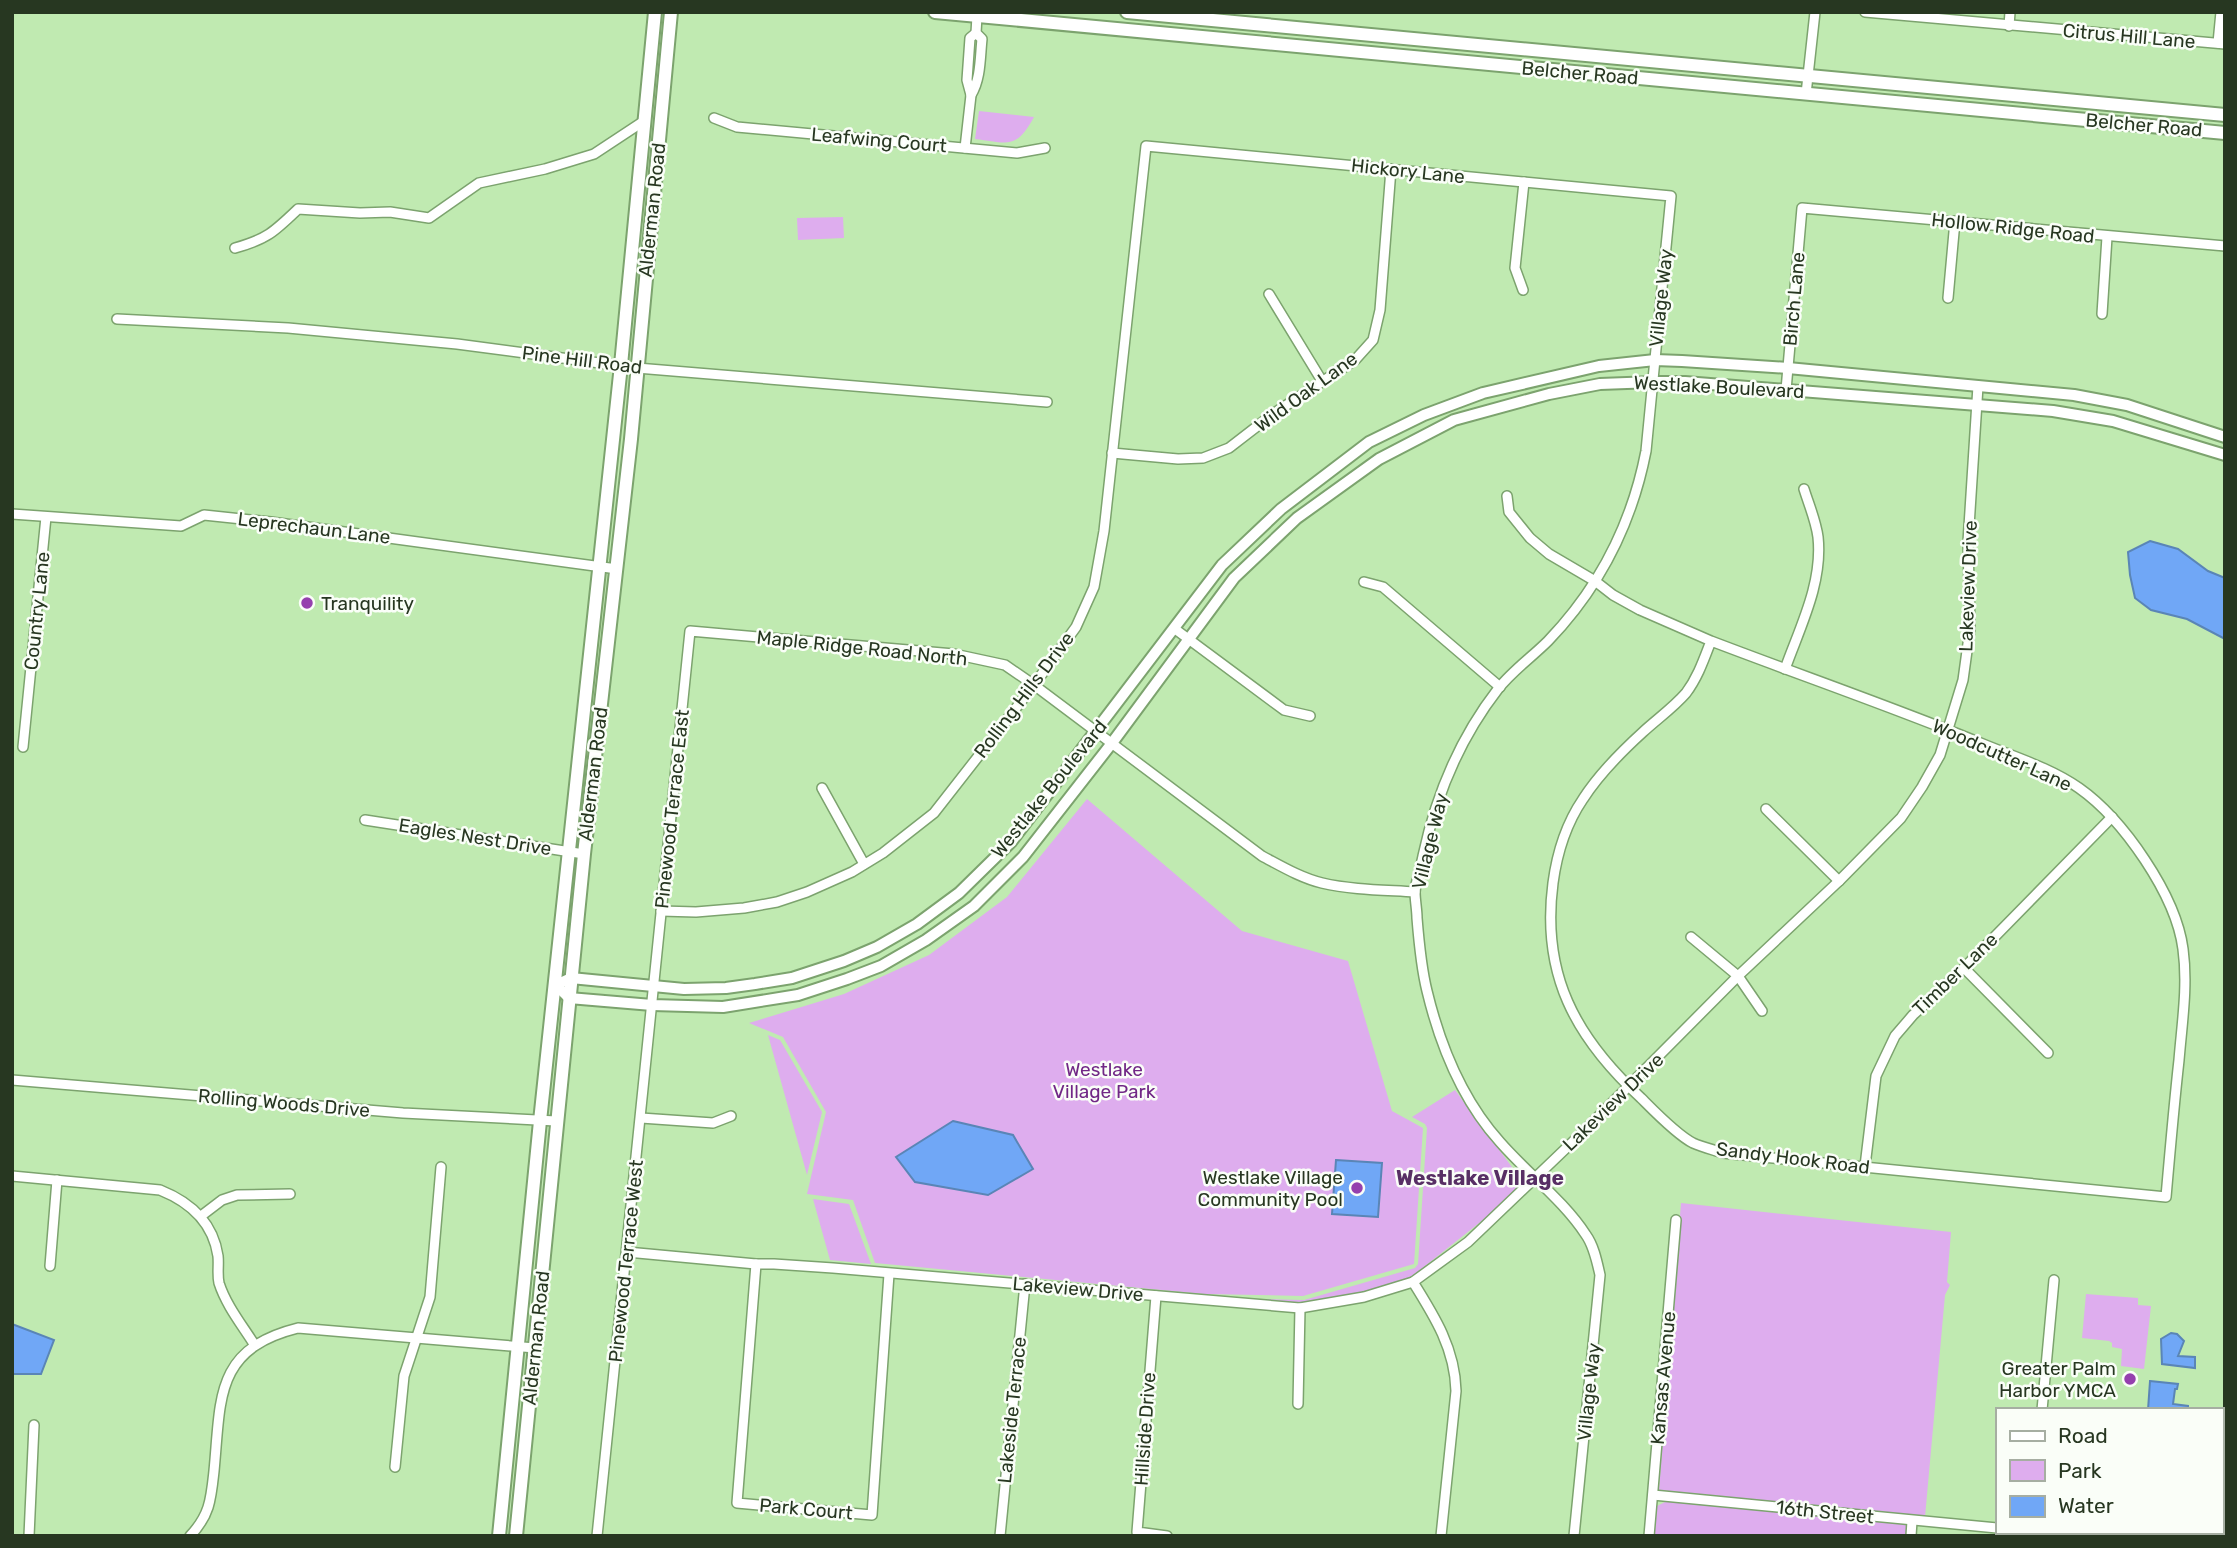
<svg xmlns="http://www.w3.org/2000/svg" width="2237" height="1548" font-family="Rubik,sans-serif">
<rect width="100%" height="100%" fill="#c0eab1"/>
<g fill="#deadee">
<path d="M 979,111 L 1034,117 C 1016,150 1008,143 975,139 Z"/>
<polygon points="843,217 844,238 798,240 797,218"/>
<polygon points="1087,799 1242,931 1348,961 1392,1111 1423,1128 1414,1264 1303,1296 1204,1294 875,1263 853,1200 807,1194 826,1112 783,1037 749,1023 844,994 929,955 1007,897"/>
<polygon points="768,1035 780,1040 822,1112 807,1175"/>
<polygon points="1455,1090 1523,1182 1488,1216 1410,1278 1363,1293 1300,1303 1253,1299 1304,1300 1415,1268 1418,1264 1427,1128 1425,1124 1412,1117"/>
<polygon points="813,1199 849,1204 871,1264 830,1260"/>
<polygon points="1681,1203 1951,1232 1947,1282 1950,1285 1945,1295 1925,1517 1659,1490"/>
<polygon points="2086,1294 2138,1298 2138,1305 2151,1306 2144,1369 2121,1366 2122,1349 2112,1347 2112,1343 2109,1341 2082,1338"/>
<polygon points="1671,1499 1912,1524 1911,1536 1652,1536 1655,1507"/>
</g>
<g fill="#70a7f6" stroke="#5a85b6" stroke-width="2">
<polygon points="2150,541 2178,549 2208,571 2225,578 2225,639 2187,619 2151,610 2135,598 2130,575 2128,552"/>
<polygon points="953,1121 1013,1135 1033,1169 988,1195 915,1182 896,1157"/>
<polygon points="1336,1160 1382,1163 1378,1217 1332,1214"/>
<polygon points="12,1324 54,1340 41,1374 12,1374"/>
<polygon points="2171,1333 2177,1334 2184,1341 2178,1356 2195,1357 2195,1368 2162,1364 2161,1339"/>
<polygon points="2150,1381 2178,1384 2177,1389 2175,1389 2173,1404 2188,1406 2188,1410 2148,1410"/>
</g>
<g fill="none" stroke-linecap="round" stroke-linejoin="round">
<g stroke="#7ca36e" stroke-width="12">
<g id="minor">
<polyline points="1865,12 2225,44"/>
<polyline points="2009,26 2010,12"/>
<polyline points="2218,43 2221,12"/>
<polyline points="1806,94 1815,12"/>
<polyline points="971,95 967,80 970,38 976,33"/>
<polyline points="714,118 737,127 1017,153 1045,148"/>
<path d="M 965,148 L 971,95 C 981,79 980,57 982,39 L 976,33 L 977,16"/>
<path d="M 235,248 C 267,239 274,232 298,209 L 360,213 L 390,212 L 429,218 L 479,183 L 545,169 L 594,154 L 644,121"/>
<polyline points="1523,290 1515,268 1524,182"/>
<polyline points="1269,294 1322,381"/>
<polyline points="1948,298 1955,221"/>
<polyline points="2102,314 2107,237"/>
<polyline points="117,319 288,328 457,344 637,368 1047,402"/>
<polyline points="1786,390 1802,208 2225,246"/>
<polyline points="1112,453 1178,459 1203,458 1229,448 1273,414 1355,360 1373,340 1380,310 1391,169"/>
<path d="M 1507,496 L 1509,512 L 1530,538 L 1549,554 L 1595,581 L 1613,595 L 1640,610 L 1711,641 C 1800,675 1890,706 1978,742 C 2011,756 2049,767 2079,788 C 2123,819 2176,895 2183,949 C 2188,986 2182,1023 2179,1060 C 2174,1105 2170,1151 2166,1197 L 1723,1153 C 1714,1150 1702,1147 1693,1143 C 1677,1135 1654,1111 1641,1098 C 1575,1037 1541,974 1553,883 C 1557,853 1566,824 1583,799 C 1599,774 1621,752 1643,732 C 1657,719 1673,708 1686,693 C 1698,677 1704,659 1711,641"/>
<polyline points="12,514 181,526 204,515 271,522 617,569"/>
<polyline points="1364,582 1383,587 1500,687"/>
<polyline points="1175,629 1284,710 1310,716"/>
<path d="M 1785,669 C 1800,627 1823,583 1818,537 C 1816,521 1809,505 1804,489"/>
<polyline points="23,747 46,517"/>
<polyline points="822,788 864,864"/>
<polyline points="1766,809 1839,881"/>
<polyline points="365,820 584,854"/>
<path d="M 661,911 L 696,912 L 744,908 L 777,902 L 807,892 L 852,872 L 883,853 L 934,813 L 1034,685 L 1076,627 L 1094,587 L 1104,531 L 1146,146 L 1671,196 L 1646,451 C 1632,523 1599,588 1548,641 C 1532,657 1512,671 1498,689 C 1460,738 1436,795 1423,856 C 1421,867 1416,880 1415,892 C 1415,900 1417,910 1417,918 C 1419,943 1421,967 1427,991 C 1440,1045 1463,1101 1500,1142 C 1527,1173 1564,1201 1586,1235 C 1594,1246 1597,1262 1600,1275 L 1574,1536"/>
<polyline points="1691,937 1738,976 1762,1011"/>
<polyline points="1964,968 2048,1053"/>
<polyline points="12,1080 403,1113 556,1121"/>
<polyline points="641,1118 713,1123 731,1116"/>
<polyline points="1865,1166 1876,1076 1895,1036 1913,1015 1964,968 2112,817"/>
<path d="M 12,1176 L 160,1190 C 190,1202 213,1222 218,1256 C 219,1265 217,1274 219,1283 C 226,1305 242,1325 254,1344"/>
<polyline points="201,1216 222,1200 237,1195 290,1194"/>
<polyline points="627,1252 756,1264 774,1264 833,1268 1300,1308 1364,1297 1413,1282 1468,1242 1583,1132 1738,976 1839,881 1901,818 1922,787 1940,755 1963,680 1970,629 1968,542 1978,386"/>
<polyline points="756,1264 737,1503 872,1515 889,1274"/>
<polyline points="50,1266 57,1180"/>
<path d="M 1413,1282 C 1435,1317 1455,1349 1456,1391 L 1441,1536"/>
<polyline points="1156,1296 1137,1532 1167,1536"/>
<polyline points="1298,1404 1300,1308"/>
<polyline points="2042,1410 2054,1280"/>
<polyline points="395,1467 404,1376 430,1297 441,1167"/>
<polyline points="1653,1495 1997,1528"/>
<polyline points="2047,1532 2088,1536"/>
<polyline points="29,1536 34,1425"/>
<path d="M 190,1536 C 210,1515 211,1499 214,1471 C 221,1399 214,1349 298,1328 L 535,1348"/>
<path d="M 597,1536 L 690,631 L 954,654 L 1005,665 L 1034,685 L 1262,856 C 1281,866 1301,878 1322,883 C 1352,890 1384,890 1415,892"/>
<polyline points="1000,1536 1025,1284"/>
<polyline points="1649,1536 1676,1220"/>
<polyline points="1911,1536 1912,1521"/>
</g>
</g>
<g stroke="#7ca36e" stroke-width="14">
<polyline id="tertiary" points="2225,437 2127,405 2074,395 1788,368 1682,361 1655,360 1599,366 1483,393 1424,415 1369,442 1281,509 1222,565 1011,842 959,893 917,924 877,947 844,961 792,978 755,984 726,988 684,989 571,978 556,985 569,998 652,1005 723,1007 798,995 847,979 881,966 926,940 974,906 1023,857 1112,743 1234,578 1297,518 1379,459 1454,420 1549,394 1600,384 1654,382 1685,382 2053,411 2113,421 2225,455"/>
</g>
<g stroke="#7ca36e" stroke-width="16">
<g id="secondary">
<polyline points="935,12 2225,133"/>
<polyline points="1127,12 2225,115"/>
<polyline points="499,1536 540,1121 621,365 655,12"/>
<polyline points="516,1536 584,854 631,439 671,12"/>
</g>
</g>
<use href="#minor" stroke="#fff" stroke-width="9"/>
<use href="#tertiary" stroke="#fff" stroke-width="10"/>
<use href="#secondary" stroke="#fff" stroke-width="12"/>
</g>
<g fill="#9540ae" stroke="#fafef8" stroke-width="2.5">
<circle cx="307" cy="603" r="7"/>
<circle cx="1357" cy="1188" r="7"/>
<circle cx="2130" cy="1379" r="7"/>
</g>
<g text-anchor="middle" dominant-baseline="central" stroke-width="5" stroke-linejoin="round" paint-order="stroke">
<g font-size="19" fill="#273721" stroke="#fafef8">
<text transform="translate(2129 36) rotate(5)">Citrus Hill Lane</text>
<text transform="translate(1580 73) rotate(5)">Belcher Road</text>
<text transform="translate(2144 125) rotate(5)">Belcher Road</text>
<text transform="translate(879 140) rotate(5)">Leafwing Court</text>
<text transform="translate(1408 171) rotate(6)">Hickory Lane</text>
<text transform="translate(652 210) rotate(-84)">Alderman Road</text>
<text transform="translate(2013 228) rotate(6)">Hollow Ridge Road</text>
<text transform="translate(1661 298) rotate(-84)">Village Way</text>
<text transform="translate(1794 299) rotate(-85)">Birch Lane</text>
<text transform="translate(582 360) rotate(7)">Pine Hill Road</text>
<text transform="translate(1719 387) rotate(3)">Westlake Boulevard</text>
<text transform="translate(1306 392) rotate(-36)">Wild Oak Lane</text>
<text transform="translate(314 528) rotate(7)">Leprechaun Lane</text>
<text transform="translate(1968 586) rotate(-88)">Lakeview Drive</text>
<text transform="translate(37 611) rotate(-84)">Country Lane</text>
<text transform="translate(862 648) rotate(6)">Maple Ridge Road North</text>
<text transform="translate(1024 695) rotate(-53)">Rolling Hills Drive</text>
<text transform="translate(2002 755) rotate(24)">Woodcutter Lane</text>
<text transform="translate(593 774) rotate(-83)">Alderman Road</text>
<text transform="translate(1049 789) rotate(-51)">Westlake Boulevard</text>
<text transform="translate(672 809) rotate(-84)">Pinewood Terrace East</text>
<text transform="translate(475 837) rotate(9)">Eagles Nest Drive</text>
<text transform="translate(1430 841) rotate(-76)">Village Way</text>
<text transform="translate(1955 974) rotate(-44)">Timber Lane</text>
<text transform="translate(1613 1102) rotate(-44)">Lakeview Drive</text>
<text transform="translate(284 1103) rotate(5)">Rolling Woods Drive</text>
<text transform="translate(1793 1158) rotate(7)">Sandy Hook Road</text>
<text transform="translate(626 1261) rotate(-84)">Pinewood Terrace West</text>
<text transform="translate(1078 1289) rotate(5)">Lakeview Drive</text>
<text transform="translate(536 1338) rotate(-84)">Alderman Road</text>
<text transform="translate(1663 1378) rotate(-85)">Kansas Avenue</text>
<text transform="translate(1589 1392) rotate(-84)">Village Way</text>
<text transform="translate(1012 1410) rotate(-84)">Lakeside Terrace</text>
<text transform="translate(1145 1429) rotate(-86)">Hillside Drive</text>
<text transform="translate(806 1509) rotate(5)">Park Court</text>
<text transform="translate(1825 1512) rotate(6)">16th Street</text>
</g>
<g font-size="19" fill="#273721" stroke="#fafef8" text-anchor="end">
<text x="321" y="603" text-anchor="start">Tranquility</text>
<text x="1343" y="1177">Westlake Village<tspan x="1343" dy="22">Community Pool</tspan></text>
<text x="2116" y="1368">Greater Palm<tspan x="2116" dy="22">Harbor YMCA</tspan></text>
</g>
<g font-size="19" fill="#712786" stroke="#fafef8">
<text x="1104" y="1069">Westlake<tspan x="1104" dy="22">Village Park</tspan></text>
</g>
<g font-size="21" font-weight="bold" fill="#582f65" stroke="#fafef8">
<text x="1480" y="1177">Westlake Village</text>
</g>
</g>
<rect width="2237" height="1548" fill="none" stroke="#273721" stroke-width="28"/>
<rect x="1996" y="1408" width="228" height="126" fill="#fafef8" stroke="#a6aea2" stroke-width="2"/>
<rect x="2010" y="1431" width="35" height="10" fill="#ffffff" stroke="#a6aea2" stroke-width="2"/>
<text x="2058" y="1443" font-size="21" fill="#273721">Road</text>
<rect x="2010" y="1460" width="35" height="21" fill="#deadee" stroke="#a6aea2" stroke-width="2"/>
<text x="2058" y="1478" font-size="21" fill="#273721">Park</text>
<rect x="2010" y="1496" width="35" height="21" fill="#70a7f6" stroke="#a6aea2" stroke-width="2"/>
<text x="2058" y="1513" font-size="21" fill="#273721">Water</text>
</svg>
